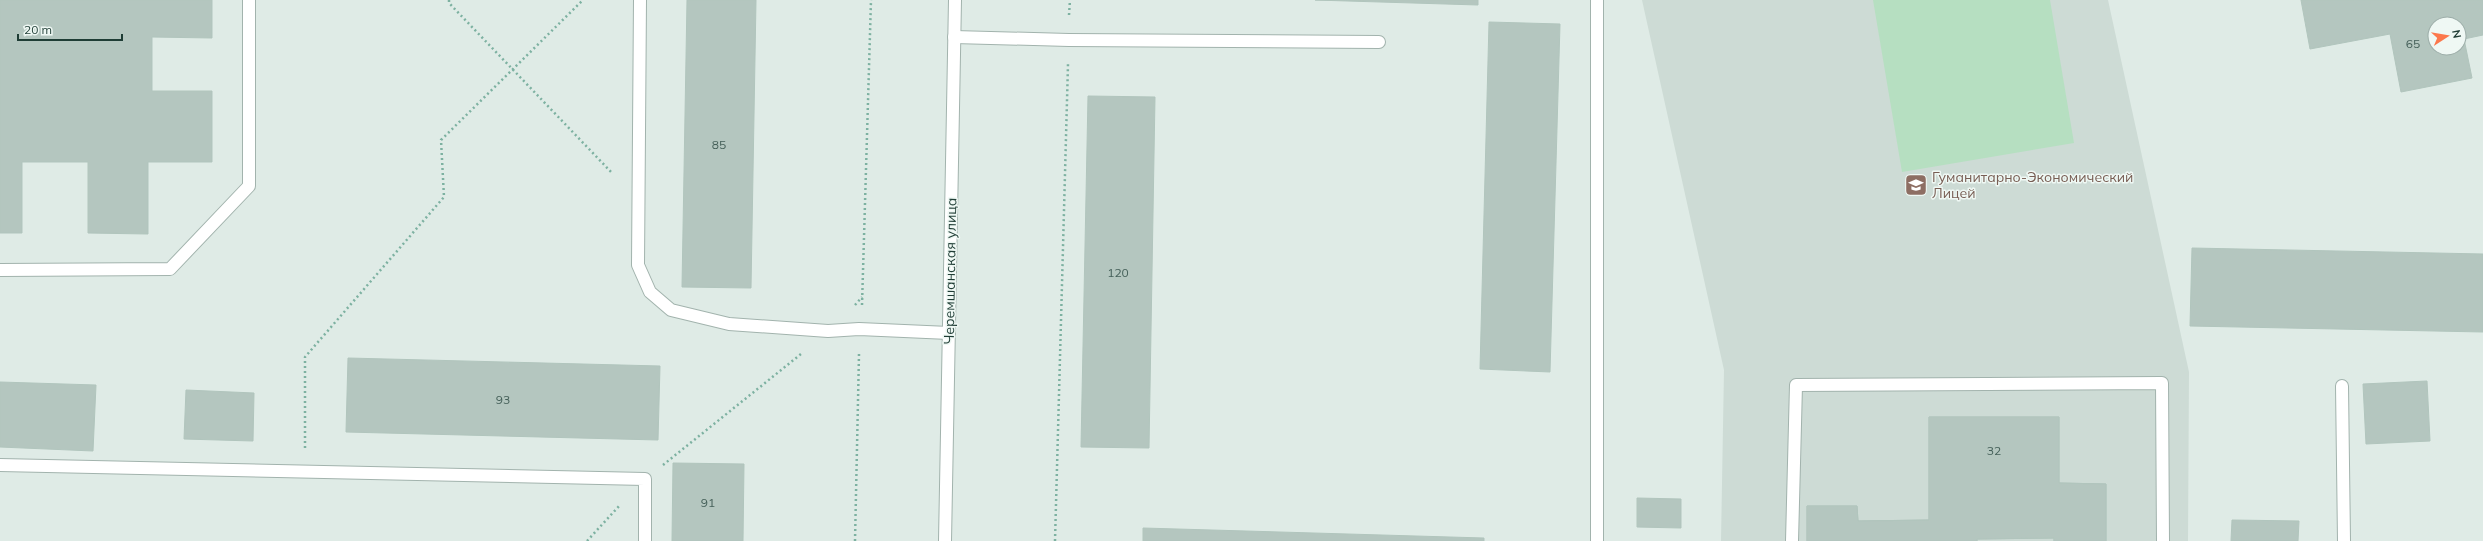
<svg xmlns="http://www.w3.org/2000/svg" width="2483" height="541" font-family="Mulish,sans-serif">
<rect width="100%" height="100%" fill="#dfebe6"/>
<polygon fill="#cddbd5" points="1642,0 2108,0 2189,372 2188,541 1721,541 1724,370"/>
<polygon fill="#b6dfc1" points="1873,0 2050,0 2074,143 1902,172"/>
<g fill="#b4c6bf" stroke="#b1c5bd" fill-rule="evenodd">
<polygon points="0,0 212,0 212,38 152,37 152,91 212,91 212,162 148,162 148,234 88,233 88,162 22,162 22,233 0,233"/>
<polygon points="687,0 756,0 751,288 682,287"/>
<polygon points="1315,0 1478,0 1478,5"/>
<path d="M 2301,0 L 2483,0 L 2483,35 L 2464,39 L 2472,78 L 2401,92 L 2390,34 L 2310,49 ZM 2435,24 L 2459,24 L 2459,48 L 2435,48 Z"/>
<polygon points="1489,22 1560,24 1550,372 1480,369"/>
<polygon points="1088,96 1155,97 1149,448 1081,447"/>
<polygon points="2192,248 2483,254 2483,332 2190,326"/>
<polygon points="348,358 660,366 658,440 346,432"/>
<polygon points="2427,381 2430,441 2366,444 2363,384"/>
<polygon points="0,382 96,385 93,451 0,447"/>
<polygon points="186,390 254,393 253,441 184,439"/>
<polygon points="1929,417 2059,417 2059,483 2106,484 2106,541 2054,541 2054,538 1977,539 1977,541 1807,541 1807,506 1857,506 1858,521 1929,520"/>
<polygon points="1929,417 2059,417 2059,483 2106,484 2106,541 2054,541 2054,538 1977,539 1977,541 1807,541 1807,506 1857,506 1858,521 1929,520"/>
<polygon points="673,463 744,464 743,541 672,541"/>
<polygon points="1637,498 1681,499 1681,528 1637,527"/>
<polygon points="2232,520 2299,521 2298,541 2231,541"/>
<polygon points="1143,528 1484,538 1484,541 1143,541"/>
</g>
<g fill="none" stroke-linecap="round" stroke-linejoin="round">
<g stroke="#a2b3ad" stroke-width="14">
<g id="minor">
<polyline points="640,0 638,265 650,292 671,310 729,324 828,331 859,329 949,333"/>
<polyline points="1597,0 1597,541"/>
<polyline points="954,37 1069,40 1379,42"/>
<polyline points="0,270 170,269 249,186 249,0"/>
<polyline points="2342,386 2344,541"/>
<polyline points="0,465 645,479 645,541"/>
<polyline points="945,541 955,0"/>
<polyline points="1792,541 1796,385 2162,383 2163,541"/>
</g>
</g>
<g stroke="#7db1a1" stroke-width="2.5" stroke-dasharray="2 3" stroke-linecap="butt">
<polyline points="449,0 449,3 613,174"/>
<polyline points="1069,15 1070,0"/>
<polyline points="855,305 862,297"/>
<polyline points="862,305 871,0"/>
<polyline points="305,448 305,357 444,197 441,140 583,0"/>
<polyline points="663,465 801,354"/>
<polyline points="587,541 620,505"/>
<polyline points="855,541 859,354"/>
<polyline points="1055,541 1068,64"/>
</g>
<use href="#minor" stroke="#fff" stroke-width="12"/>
</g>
<defs>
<g id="school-square" transform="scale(1.15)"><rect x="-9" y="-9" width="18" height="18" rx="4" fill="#8d6e63" stroke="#eff8f4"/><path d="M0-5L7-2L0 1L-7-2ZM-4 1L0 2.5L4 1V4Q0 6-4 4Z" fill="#fff"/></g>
</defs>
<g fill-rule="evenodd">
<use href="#school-square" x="1916" y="185"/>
</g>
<g text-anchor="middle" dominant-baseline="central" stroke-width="3" stroke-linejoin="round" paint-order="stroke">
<g font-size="12" fill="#445f58">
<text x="2413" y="43">65</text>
<text x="719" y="144">85</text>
<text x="1118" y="272">120</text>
<text x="503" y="399">93</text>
<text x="1994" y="450">32</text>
<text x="708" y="502">91</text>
</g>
<g font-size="14" fill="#785e54" stroke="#eff8f4" text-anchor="start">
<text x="1932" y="177">Гуманитарно-Экономический<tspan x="1932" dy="16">Лицей</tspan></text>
</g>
<g font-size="14" fill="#1f3d35" stroke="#eff8f4">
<text transform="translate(950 271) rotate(-89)">Черемшанская улица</text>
</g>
</g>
<g transform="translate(2447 36) rotate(78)"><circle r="19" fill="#eff8f4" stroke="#9cada8"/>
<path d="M0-3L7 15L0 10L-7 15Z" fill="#fc784c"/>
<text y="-6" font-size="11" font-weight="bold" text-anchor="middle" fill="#1f3d35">N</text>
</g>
<path d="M18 34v6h104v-6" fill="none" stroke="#1f3d35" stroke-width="2"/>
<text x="24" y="34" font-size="12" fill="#1f3d35" stroke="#eff8f4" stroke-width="3" paint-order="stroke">20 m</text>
</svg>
